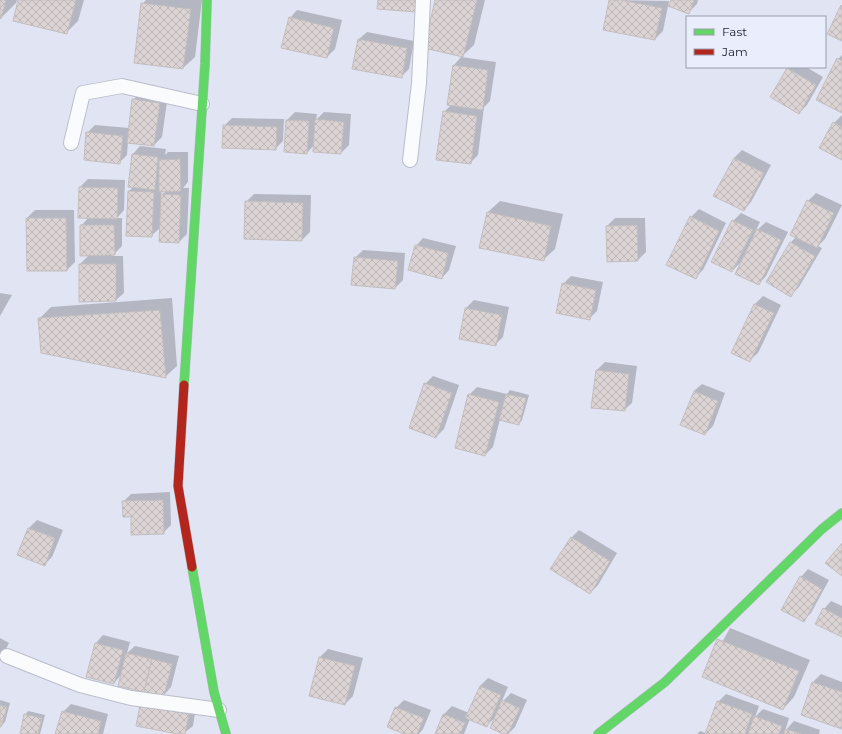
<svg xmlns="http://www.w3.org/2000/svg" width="842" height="734" font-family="Montserrat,sans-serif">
<defs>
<pattern id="building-cross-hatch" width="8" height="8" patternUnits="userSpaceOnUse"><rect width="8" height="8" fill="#dcd4d4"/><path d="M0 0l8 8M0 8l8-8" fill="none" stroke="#bcb6b6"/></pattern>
</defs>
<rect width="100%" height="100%" fill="#e1e4f3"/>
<g fill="#0003" fill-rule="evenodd">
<polygon points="0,0 17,0 16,3 1,18"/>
<polygon points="19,0 84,0 78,21 66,33"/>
<polygon points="146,0 202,0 195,57 183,68 142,4"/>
<polygon points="436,0 485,0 474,45 462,56"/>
<polygon points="610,0 669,1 663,31 655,39"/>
<polygon points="672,0 698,0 697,4 689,12"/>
<polygon points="297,10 342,20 335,49 327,57 290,18"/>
<polygon points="367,32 414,41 409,69 401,77 359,39"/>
<polygon points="842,55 842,112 838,59"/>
<polygon points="461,57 496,62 490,101 484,107 478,155 470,163 444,112 451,105 454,65"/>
<polygon points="789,67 806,67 823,77 807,105 799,113 788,69"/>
<polygon points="141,92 168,95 162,137 154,145 128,142 127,155 119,163 87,133 95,125 129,128 133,100"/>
<polygon points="295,112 317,114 316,120 324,112 351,114 349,145 341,153 314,145 307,153 287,120"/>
<polygon points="842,115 842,159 834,123"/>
<polygon points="232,118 284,119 283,141 275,149 224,126"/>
<path d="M 140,146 L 166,149 L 165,155 L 168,152 L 188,152 L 188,182 L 183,188 L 189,188 L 187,234 L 179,242 L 161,227 L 151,236 L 129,191 L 133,187 L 133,154 ZM 161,191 L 166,191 L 161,196 Z"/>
<polygon points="742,150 771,165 751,202 744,210 734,158"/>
<polygon points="88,179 125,180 124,210 117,218 122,218 122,246 112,256 123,256 124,293 116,300 80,264 89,255 81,226 89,217 80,187"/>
<polygon points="816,193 842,205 825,239 818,246 822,248 799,287 791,295 768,281 791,242 796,237 808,201"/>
<polygon points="254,194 311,195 310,232 302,240 246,202"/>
<polygon points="500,201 563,214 555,249 543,260 488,212"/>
<polygon points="699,209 726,223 703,270 695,278 691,217"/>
<polygon points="35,210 74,210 75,262 67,270 28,270 27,218"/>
<polygon points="741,213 760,222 755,232 766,222 788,232 766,276 759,284 743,260 732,271 733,221"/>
<polygon points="615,218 645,218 646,252 638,260 608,261 607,226"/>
<polygon points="423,238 456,246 449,270 442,278 416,246"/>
<polygon points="363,250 405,253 403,280 395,288 355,258"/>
<polygon points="571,276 603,282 597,311 589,319 563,284"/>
<polygon points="0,293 12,295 0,316"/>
<polygon points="763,296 781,305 758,353 750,360 733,352 755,304"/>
<polygon points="172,298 177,366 165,377 39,319 51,307"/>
<polygon points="474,300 509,307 503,337 495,345 466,308"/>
<polygon points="605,362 637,366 632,403 624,410 597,370"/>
<polygon points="433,376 459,385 444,429 436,437 425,384"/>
<polygon points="702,384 725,393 713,426 705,434 694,391"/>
<polygon points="477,387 507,394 510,390 529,395 522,420 519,424 500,419 493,447 485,455 469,395"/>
<polygon points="170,492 171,525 163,533 132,516 123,502 131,494"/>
<polygon points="37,520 63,530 52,557 44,565 18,555 29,528"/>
<polygon points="579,530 617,553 598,585 590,593 571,538"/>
<polygon points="808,569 829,580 811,613 803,621 801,577"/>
<polygon points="831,601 842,606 842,636 824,609"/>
<polygon points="730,628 810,660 794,697 783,709 703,677"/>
<polygon points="103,635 130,642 127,653 135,646 179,656 171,687 164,695 122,674 114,683 96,643"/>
<polygon points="0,638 9,643 0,661"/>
<polygon points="328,649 363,658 353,696 345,704 310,695 320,657"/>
<polygon points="821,674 842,682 842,727 802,714 813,682"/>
<polygon points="488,678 508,687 501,703 511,693 527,700 515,727 508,734 506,734 496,717 486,726 470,719 464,734 436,734 444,714 452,706 469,713 480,686"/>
<polygon points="726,694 759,706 755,717 763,709 789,718 785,731 794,721 820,730 819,734 697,734 700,731 706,733 718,702"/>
<polygon points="0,700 10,703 5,722 1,726"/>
<polygon points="404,700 431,710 423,729 419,734 407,734 396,708"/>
<polygon points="71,704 108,714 103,734 57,734 63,712"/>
<polygon points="141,706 196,707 193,726 183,734"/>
<polygon points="28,711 45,715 40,734 21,734 25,715"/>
</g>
<g fill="url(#building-cross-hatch)" stroke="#c2bec0">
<polygon points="0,0 6,0 1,19 0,18"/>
<polygon points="18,0 76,0 67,34 13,21"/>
<polygon points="378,0 417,0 416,12 377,9"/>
<polygon points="435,0 477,0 463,57 424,48"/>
<polygon points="609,0 621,0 662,8 655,40 603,30"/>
<polygon points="671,0 694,0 689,14 668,6"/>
<polygon points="141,3 191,9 183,69 134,63"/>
<polygon points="841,5 842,6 842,41 827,34"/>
<polygon points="289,17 334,28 327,58 281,48"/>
<polygon points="358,39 407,48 402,78 352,69"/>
<polygon points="837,58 842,61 842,113 816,100"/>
<polygon points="453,65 488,70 483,110 447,105"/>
<polygon points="787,68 816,85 799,114 770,97"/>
<polygon points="132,99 160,103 154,146 127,143"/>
<polygon points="443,111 477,116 471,164 436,160"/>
<polygon points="315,119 344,122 341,154 313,152"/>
<polygon points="286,120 309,121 307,154 284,152"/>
<polygon points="833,122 842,127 842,160 819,148"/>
<polygon points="223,125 277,127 276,150 222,148"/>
<polygon points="86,132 123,136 120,164 84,160"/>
<polygon points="132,154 158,157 155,190 128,187"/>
<polygon points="734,158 764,173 744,211 713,196"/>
<polygon points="180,159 181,191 159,192 159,160"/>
<polygon points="79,187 118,188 117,219 78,218"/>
<polygon points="128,191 154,192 152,237 126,236"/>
<polygon points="161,194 181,195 179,243 159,242"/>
<polygon points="807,200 834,213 817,248 790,235"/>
<polygon points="245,201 303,203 302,241 244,239"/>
<polygon points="487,212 551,226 544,261 479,248"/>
<polygon points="690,216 719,231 696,279 666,265"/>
<polygon points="26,218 66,218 67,271 27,271"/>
<polygon points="732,220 753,230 732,272 711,262"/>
<polygon points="80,225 114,225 115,255 80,256"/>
<polygon points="637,225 638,261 607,262 606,226"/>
<polygon points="757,229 781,240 759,285 735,274"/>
<polygon points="790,242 815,256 791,297 766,282"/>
<polygon points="415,245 448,253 442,279 408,270"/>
<polygon points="354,257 398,261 395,289 351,285"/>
<polygon points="79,264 116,264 116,301 79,302"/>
<polygon points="562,283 596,290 590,320 556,313"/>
<polygon points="754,304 774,313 750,362 731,353"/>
<polygon points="465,308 502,315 496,346 459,339"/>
<polygon points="160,310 166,378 41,353 38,318"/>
<polygon points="596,370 629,374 625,411 591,408"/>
<polygon points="424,383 452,393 436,438 409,428"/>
<polygon points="694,391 718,401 705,435 680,425"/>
<polygon points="468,394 499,402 485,456 455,448"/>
<polygon points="506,394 526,398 519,425 499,420"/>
<polygon points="163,500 164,534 131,535 131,517 123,517 122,501"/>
<polygon points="28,528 55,538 45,566 17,555"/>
<polygon points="571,537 610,561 590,594 550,569"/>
<polygon points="842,543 842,576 825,563"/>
<polygon points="800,576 822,589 804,622 781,610"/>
<polygon points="823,608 842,618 842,637 815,624"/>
<polygon points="717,639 799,671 783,710 702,677"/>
<polygon points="95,643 123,650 114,684 86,677"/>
<polygon points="126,653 152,659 144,692 118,686"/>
<polygon points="319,657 355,666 345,705 309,696"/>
<polygon points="152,659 172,664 164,696 144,692"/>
<polygon points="812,682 842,692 842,729 801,715"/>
<polygon points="480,686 501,695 487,727 465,718"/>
<polygon points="502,700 520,708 508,734 503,734 490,728"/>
<polygon points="717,701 752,714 745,734 705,734"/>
<polygon points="0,705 7,707 1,727 0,727"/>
<polygon points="140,705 189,714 185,734 178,734 136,726"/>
<polygon points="395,707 424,718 417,734 404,734 387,727"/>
<polygon points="62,711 101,721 98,734 55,734"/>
<polygon points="24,714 42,718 38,734 20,734"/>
<polygon points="443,714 465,723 460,734 435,734"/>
<polygon points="754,716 782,726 779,734 748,734"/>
<polygon points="785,729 802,734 784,734"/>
</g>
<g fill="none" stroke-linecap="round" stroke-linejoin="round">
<g stroke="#babdca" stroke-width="16">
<g id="lane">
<polyline points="71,143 83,93 122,86 202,104"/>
<polyline points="410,160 419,83 423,0"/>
<polyline points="7,656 80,685 131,698 219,710"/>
</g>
</g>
<g stroke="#babdca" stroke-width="10">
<g id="fast">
<polyline points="184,385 205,64 207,0"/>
<polyline points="192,567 214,692 226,734"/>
<polyline points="598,734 665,682 822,529 842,513"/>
</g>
</g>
<g stroke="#babdca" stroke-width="10">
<polyline id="jam" points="184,385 178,486 192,567"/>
</g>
<use href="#lane" stroke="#fafbfd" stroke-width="14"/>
<use href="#fast" stroke="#63d668" stroke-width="9"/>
<use href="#jam" stroke="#b3261e" stroke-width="9"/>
</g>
<rect x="686" y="16" width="140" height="52" fill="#eaedfb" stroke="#9a9dab"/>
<rect x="694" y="29" width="20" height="6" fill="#63d668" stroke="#9a9dab"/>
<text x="722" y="36" font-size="12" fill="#222432">Fast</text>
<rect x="694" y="49" width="20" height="6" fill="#b3261e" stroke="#9a9dab"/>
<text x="722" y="56" font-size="12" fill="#222432">Jam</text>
</svg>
